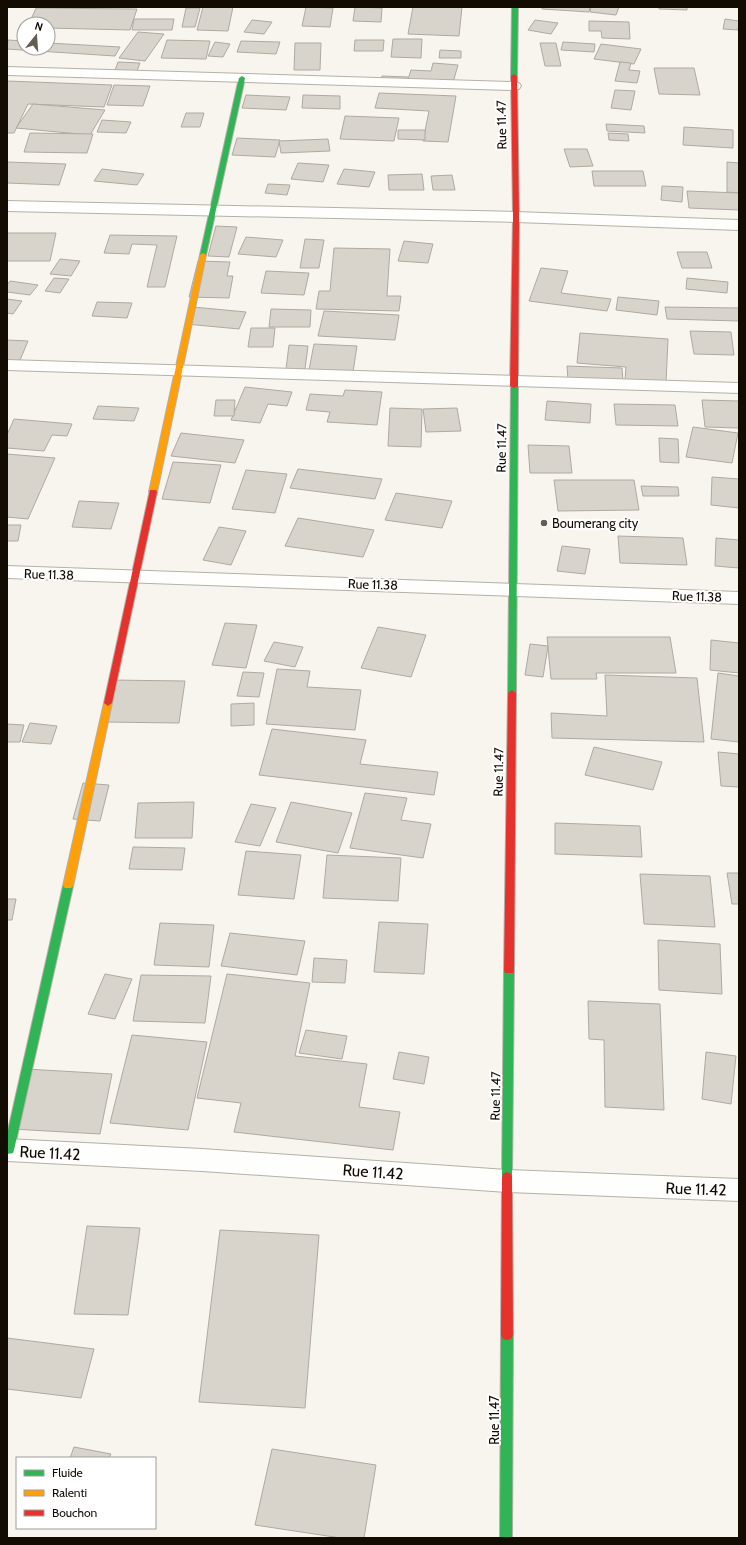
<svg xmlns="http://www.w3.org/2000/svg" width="746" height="1545" font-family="Cabin,sans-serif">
<rect width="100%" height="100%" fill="#f8f5ee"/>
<g fill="#d9d4cb" stroke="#aeaaa2">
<polygon points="203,7 233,7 228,31 197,30"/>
<polygon points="306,7 333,8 330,27 302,26"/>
<polygon points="355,7 382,8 381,22 353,21"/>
<polygon points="413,7 462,7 459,36 408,34"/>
<polygon points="542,7 590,7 589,12 542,9"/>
<polygon points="591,7 619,7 616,15 590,12"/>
<polygon points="659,7 687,7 687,10 659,9"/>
<polygon points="36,8 137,9 130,30 48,28 48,24 29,24"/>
<polygon points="186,8 200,8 195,27 182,27"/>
<polygon points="134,19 174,19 172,30 132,30"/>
<polygon points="725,19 739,21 738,30 723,29"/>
<polygon points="252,20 272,22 264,34 244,32"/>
<polygon points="535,20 558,23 551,34 528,30"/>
<polygon points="589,21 629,22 630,39 602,38 601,31 589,31"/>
<polygon points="138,32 164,34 145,61 119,58"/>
<polygon points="393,39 422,39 421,58 391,57"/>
<polygon points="8,40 24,41 24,48 48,48 48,43 120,47 115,56 7,49"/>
<polygon points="167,40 210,41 206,59 161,58"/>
<polygon points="355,40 384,40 383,51 354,51"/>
<polygon points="241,41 280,42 276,54 237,52"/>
<polygon points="215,42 230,44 223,57 208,56"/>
<polygon points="563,42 595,44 594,52 561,50"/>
<polygon points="295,43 321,43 320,70 294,70"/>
<polygon points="540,43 556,43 561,66 545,66"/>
<polygon points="601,44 641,49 634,64 594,59"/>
<polygon points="440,50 461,51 461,58 439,58"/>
<polygon points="118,62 140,63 136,74 114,73"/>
<polygon points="620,62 631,63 629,70 640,71 637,83 615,81"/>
<polygon points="433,63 458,65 452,86 407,82 411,70 431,71"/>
<polygon points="654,68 694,68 700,95 659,94"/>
<polygon points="382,76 408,77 408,85 380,84"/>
<polygon points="7,81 112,85 104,107 28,104 14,133 7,133"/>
<polygon points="114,85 150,86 143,106 107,105"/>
<polygon points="615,90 635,91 631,110 611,108"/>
<polygon points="379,93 456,96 448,142 423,141 429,111 375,108"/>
<polygon points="246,95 290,97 286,110 242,108"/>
<polygon points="303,95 340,96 340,109 302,108"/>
<polygon points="33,104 105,110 90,135 16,128"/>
<polygon points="186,113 204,113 200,127 181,127"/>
<polygon points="345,116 399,118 394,141 340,139"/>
<polygon points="102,120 131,122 126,133 97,132"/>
<polygon points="606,124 644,126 645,133 607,131"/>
<polygon points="684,127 733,130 733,148 683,145"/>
<polygon points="398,130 425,130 425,140 398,139"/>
<polygon points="30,133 93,134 87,153 24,152"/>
<polygon points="608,133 628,134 629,141 609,140"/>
<polygon points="237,138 280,140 275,157 232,155"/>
<polygon points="328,139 330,151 281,153 279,141"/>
<polygon points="564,149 587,149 593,166 570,167"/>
<polygon points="7,162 66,164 59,185 7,183"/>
<polygon points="727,162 739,163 739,193 727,192"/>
<polygon points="298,163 329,165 323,182 291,179"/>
<polygon points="102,169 144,174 137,185 94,181"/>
<polygon points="344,169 375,172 369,187 337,184"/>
<polygon points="592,171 643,171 646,186 594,186"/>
<polygon points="422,174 424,190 389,190 388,175"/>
<polygon points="452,175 455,190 433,190 431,176"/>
<polygon points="268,184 290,185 287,195 265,193"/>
<polygon points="662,186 683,187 682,202 661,200"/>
<polygon points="687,191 739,193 739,210 689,208"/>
<polygon points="216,226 237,227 229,257 208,256"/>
<polygon points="7,233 56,233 50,261 7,261"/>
<polygon points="110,235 177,236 165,287 147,287 157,245 132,244 129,254 104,253"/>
<polygon points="246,237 283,240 276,257 238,254"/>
<polygon points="305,239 324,240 319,268 300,268"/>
<polygon points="404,241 433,244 428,263 398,261"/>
<polygon points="334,248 390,249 387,296 401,296 399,311 316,309 319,291 330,291"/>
<polygon points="677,252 707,252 712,268 682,268"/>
<polygon points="60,259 80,261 71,276 50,274"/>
<polygon points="198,261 230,262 227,276 233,276 229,298 189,297"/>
<polygon points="541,268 568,271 561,293 611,299 607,311 529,301"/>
<polygon points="266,271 309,273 304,295 261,293"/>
<polygon points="54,278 69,279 60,293 45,291"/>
<polygon points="687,278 728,282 727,293 686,289"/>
<polygon points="10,281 38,285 30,295 7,292 7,285"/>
<polygon points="618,297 659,301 657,315 616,310"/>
<polygon points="7,299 22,301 13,314 7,313"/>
<polygon points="97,302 132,303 127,318 92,316"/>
<polygon points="193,307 246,312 239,329 186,324"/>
<polygon points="665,307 739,308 739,321 667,319"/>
<polygon points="271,309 311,310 310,327 269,327"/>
<polygon points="324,311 399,315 395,340 318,336"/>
<polygon points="251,328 275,328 273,347 248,347"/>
<polygon points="690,331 731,332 734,355 694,354"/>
<polygon points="580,333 668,339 666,383 625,380 626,367 577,363"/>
<polygon points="7,340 28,341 18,365 7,365"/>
<polygon points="314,344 357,346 353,372 309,370"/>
<polygon points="289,345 308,346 305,369 286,369"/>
<polygon points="567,366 622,368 623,381 568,380"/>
<polygon points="245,387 292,392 287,406 268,404 260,423 231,420"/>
<polygon points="345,390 382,392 377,425 327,422 330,412 306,410 310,394 343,396"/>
<polygon points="216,400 235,400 234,416 214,416"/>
<polygon points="702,400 739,401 739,428 705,427"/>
<polygon points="547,401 591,404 590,423 545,420"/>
<polygon points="614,404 675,405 678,426 616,425"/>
<polygon points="98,406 139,408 134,421 93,419"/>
<polygon points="390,408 422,409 421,447 388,446"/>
<polygon points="457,408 461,431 426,432 423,409"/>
<polygon points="14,419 72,424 67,436 52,435 44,451 7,448 7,435"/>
<polygon points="693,427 738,433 732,463 686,457"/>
<polygon points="181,433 244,440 235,463 171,456"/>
<polygon points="659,438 678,439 679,463 660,462"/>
<polygon points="528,445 569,446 572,473 530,473"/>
<polygon points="7,454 55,458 28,519 7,517"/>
<polygon points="173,462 221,465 210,503 162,499"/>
<polygon points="298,469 382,479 375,499 290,488"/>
<polygon points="246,470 287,474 275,513 232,509"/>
<polygon points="712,477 739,479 739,508 711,505"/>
<polygon points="554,480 634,480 639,510 558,511"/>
<polygon points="641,486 678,487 679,496 643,496"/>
<polygon points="396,493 452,501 442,528 385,520"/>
<polygon points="79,501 119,503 111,529 72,527"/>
<polygon points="298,518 374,530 363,557 285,546"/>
<polygon points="7,525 21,525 18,541 7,541"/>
<polygon points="219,527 246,531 231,565 203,560"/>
<polygon points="618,536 683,538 687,565 620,563"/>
<polygon points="716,538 739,540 739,568 715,566"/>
<polygon points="562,546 590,549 585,574 557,571"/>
<polygon points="225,623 257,625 246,668 212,665"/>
<polygon points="378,627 426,635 411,677 361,668"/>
<polygon points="547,637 670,637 676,673 596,673 597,679 551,679"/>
<polygon points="711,640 739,643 739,673 710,670"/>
<polygon points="274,642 303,647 295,667 264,661"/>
<polygon points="530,644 548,646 543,677 525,675"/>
<polygon points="277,669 310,671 307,687 361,690 355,730 266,724"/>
<polygon points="243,672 264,673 259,697 237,696"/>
<polygon points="718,673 739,676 739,742 711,739"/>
<polygon points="605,675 697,678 704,742 552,738 551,713 607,716"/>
<polygon points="111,680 185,681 179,723 104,722"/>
<polygon points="254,703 254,725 231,726 231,704"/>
<polygon points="30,723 57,726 51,744 22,742"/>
<polygon points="7,724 24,725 20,742 7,742"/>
<polygon points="272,729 366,740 360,764 438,772 434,795 259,775"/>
<polygon points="594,747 662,762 653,790 585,775"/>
<polygon points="718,752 739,754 739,787 721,786"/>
<polygon points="83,783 109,785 100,821 73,819"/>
<polygon points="365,793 407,798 401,820 431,824 423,858 350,848"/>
<polygon points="194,802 192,838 135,838 138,803"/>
<polygon points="291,802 352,813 338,853 276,842"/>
<polygon points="251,804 276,808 260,846 235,842"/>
<polygon points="555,823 640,826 642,857 555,854"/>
<polygon points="133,847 185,848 182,870 129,869"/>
<polygon points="246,851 301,855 294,899 238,895"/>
<polygon points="327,855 401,858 398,901 323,898"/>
<polygon points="727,873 739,873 739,904 732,904"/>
<polygon points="640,874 710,876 715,927 644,924"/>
<polygon points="7,899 16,899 12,920 7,920"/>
<polygon points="379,922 428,924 424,974 374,972"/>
<polygon points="160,923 214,925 209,967 154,965"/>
<polygon points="230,933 305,941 297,975 221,966"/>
<polygon points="658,940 720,944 722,994 659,990"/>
<polygon points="314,958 347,960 345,983 312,982"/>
<polygon points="105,974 132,979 115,1019 88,1014"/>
<polygon points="227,974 310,983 295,1056 367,1064 359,1107 400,1112 393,1150 234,1132 241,1103 197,1098"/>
<polygon points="141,975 211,976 205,1023 133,1021"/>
<polygon points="588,1001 660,1004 664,1110 605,1107 604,1040 589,1039"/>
<polygon points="306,1030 347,1036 342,1059 299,1053"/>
<polygon points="132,1035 207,1042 188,1130 110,1123"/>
<polygon points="399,1052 429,1057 424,1084 393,1079"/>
<polygon points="706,1052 736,1056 731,1104 702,1099"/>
<polygon points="26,1069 112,1074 100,1134 12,1129"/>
<polygon points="87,1226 140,1228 128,1315 74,1314"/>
<polygon points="220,1230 319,1235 305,1408 199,1402"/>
<polygon points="7,1338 94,1349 81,1398 7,1389"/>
<polygon points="74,1447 111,1454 109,1458 70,1458"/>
<polygon points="272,1449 376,1465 364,1538 341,1538 255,1525"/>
</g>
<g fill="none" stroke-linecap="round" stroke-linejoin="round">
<g stroke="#b5b0a8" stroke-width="2">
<g id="street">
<polygon points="7,67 514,82 519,83 521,86 519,89 514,90 7,75"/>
<polygon points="7,201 516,212 739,220 739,230 516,222 7,211"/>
<polygon points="7,360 739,383 739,393 7,370"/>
<polygon points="7,566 739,592 739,604 7,578"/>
<polygon points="7,1139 202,1149 507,1170 739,1179 739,1201 507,1192 202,1171 7,1161"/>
</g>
</g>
<g stroke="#b5b0a8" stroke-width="2">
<g id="fast">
<polygon points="512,7 518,7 517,76 514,78 511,76"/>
<polygon points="242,76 245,78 206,255 203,257 200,255 239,78"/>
<polygon points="511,384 514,384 518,386 516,693 512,696 508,693"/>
<polygon points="68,882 71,884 73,886 14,1150 13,1153 7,1154 7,1135 63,886 65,884"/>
<polygon points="509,966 513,967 514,970 512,1177 511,1180 507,1182 503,1180 502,1177 504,970 505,967"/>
<polygon points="507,1330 511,1331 513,1335 512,1538 500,1538 501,1335 503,1331"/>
</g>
</g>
<g stroke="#b5b0a8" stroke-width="2">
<g id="slow">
<polygon points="203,253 206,255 157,492 153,494 149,492 200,255"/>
<polygon points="108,700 112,703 73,886 71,888 65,888 63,886 104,703"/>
</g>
</g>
<g stroke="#b5b0a8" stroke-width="2">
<g id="jam">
<polygon points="514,74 517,76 519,217 518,386 514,388 510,386 513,217 511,76"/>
<polygon points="150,490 156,490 157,492 112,703 108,706 104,703"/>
<polygon points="512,690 516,693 514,970 513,973 505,973 504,970 508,693"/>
<polygon points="507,1172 511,1174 512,1177 513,1335 511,1339 507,1340 503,1339 501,1335 502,1177 503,1174"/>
</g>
</g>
<use href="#street" fill="#fefefc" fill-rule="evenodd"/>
<use href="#fast" fill="#30b455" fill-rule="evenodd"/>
<use href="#slow" fill="#ff9f0a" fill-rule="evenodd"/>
<use href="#jam" fill="#e5322d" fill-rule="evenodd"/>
</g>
<circle fill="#625e55" stroke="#fff" stroke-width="1.5" cx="544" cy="523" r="4"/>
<g text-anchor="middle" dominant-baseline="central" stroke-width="4" stroke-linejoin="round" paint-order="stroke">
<g font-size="13" fill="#120c03" stroke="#fff">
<text transform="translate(501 125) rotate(-91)">Rue 11.47</text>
<text transform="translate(501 448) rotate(-89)">Rue 11.47</text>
<text transform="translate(49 574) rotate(2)">Rue 11.38</text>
<text transform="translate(373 584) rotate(2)">Rue 11.38</text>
<text transform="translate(697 596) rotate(2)">Rue 11.38</text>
<text transform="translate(498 772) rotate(-89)">Rue 11.47</text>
<text transform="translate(495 1096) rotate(-89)">Rue 11.47</text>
<text transform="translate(494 1420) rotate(-90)">Rue 11.47</text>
</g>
<g font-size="13" fill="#120c03" stroke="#fff" text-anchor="start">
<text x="552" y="523">Boumerang city</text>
</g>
<g font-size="16" fill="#120c03" stroke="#fff">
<text transform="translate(50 1153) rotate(3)">Rue 11.42</text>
<text transform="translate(373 1172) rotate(4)">Rue 11.42</text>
<text transform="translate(696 1189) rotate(2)">Rue 11.42</text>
</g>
</g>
<rect width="746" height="1545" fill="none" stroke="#120c03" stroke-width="16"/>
<rect x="16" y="1457" width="140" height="72" fill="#ffffff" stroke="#a09e9a"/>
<rect x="24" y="1470" width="20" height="6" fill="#30b455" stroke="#a09e9a"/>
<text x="52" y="1477" font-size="12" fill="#120c03">Fluide</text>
<rect x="24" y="1490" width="20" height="6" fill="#ff9f0a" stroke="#a09e9a"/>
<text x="52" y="1497" font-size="12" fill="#120c03">Ralenti</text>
<rect x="24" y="1510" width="20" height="6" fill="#e5322d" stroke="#a09e9a"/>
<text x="52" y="1517" font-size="12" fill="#120c03">Bouchon</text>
<g transform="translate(36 36) rotate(17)"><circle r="19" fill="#ffffff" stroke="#a09e9a"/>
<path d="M0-3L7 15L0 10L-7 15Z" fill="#625e55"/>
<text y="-6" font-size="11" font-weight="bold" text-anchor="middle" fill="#120c03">N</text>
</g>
</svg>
